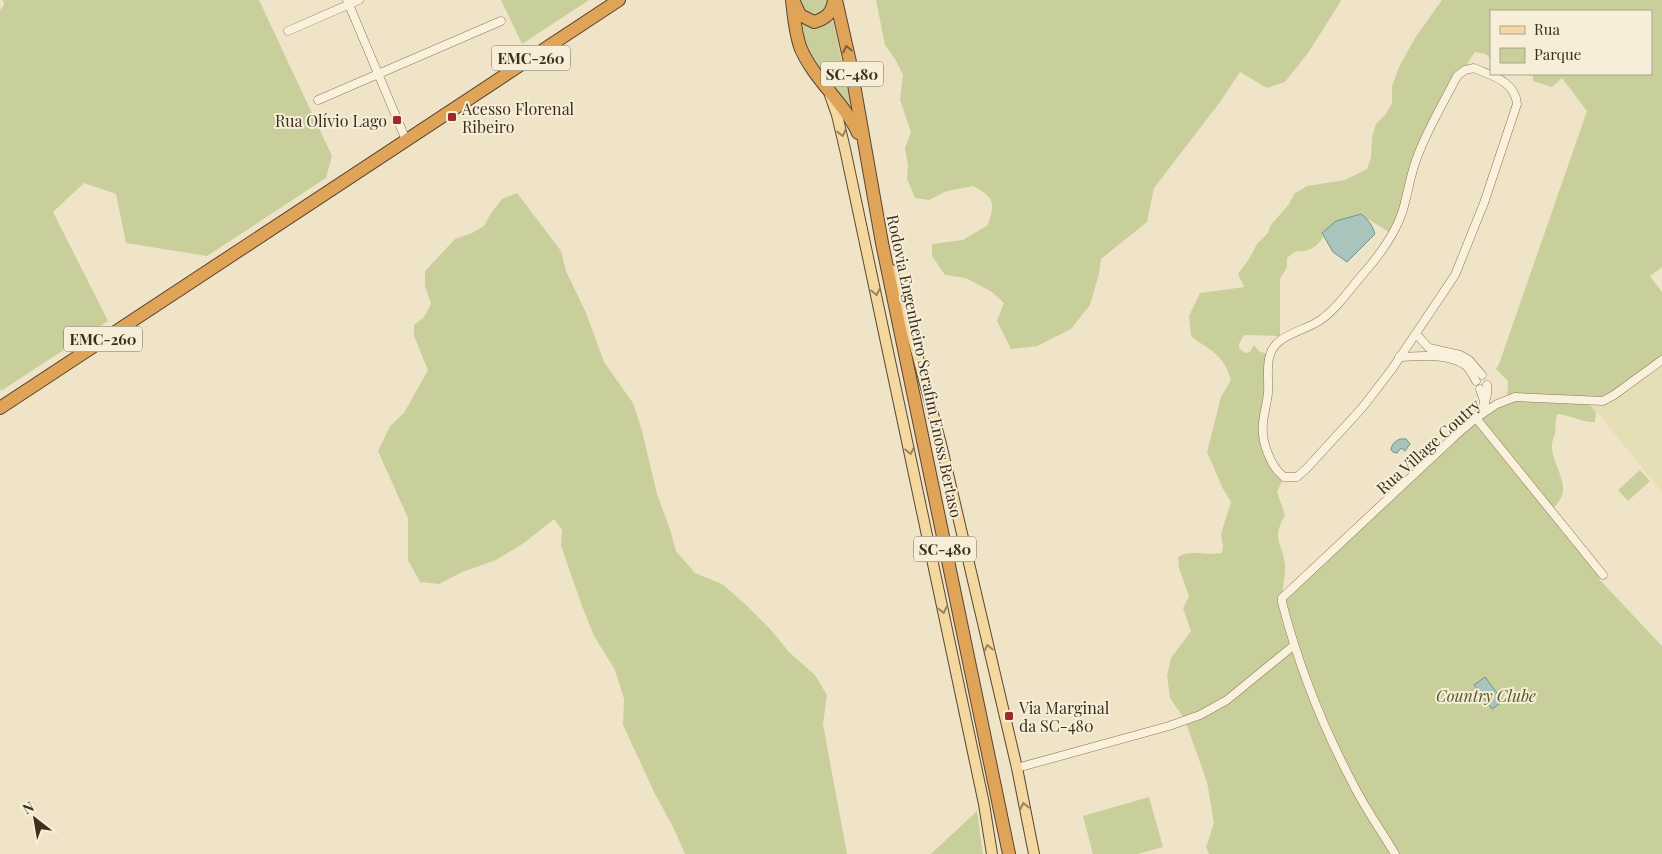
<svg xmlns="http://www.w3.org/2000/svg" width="1662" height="854" font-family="'Playfair Display',serif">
<rect width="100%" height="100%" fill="#f0e4c8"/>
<polygon fill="#e6deb5" points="1662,360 1662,492 1588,401"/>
<g fill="#c9cf9b" fill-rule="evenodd">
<polygon points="3,0 259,0 332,156 326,178 207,256 126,243 116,194 84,183 53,212 108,321 1,391 0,386 0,10 4,5"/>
<polygon points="501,0 589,0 522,44"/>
<path d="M 797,0 L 829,0 C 825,12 819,16 806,14 Z"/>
<path d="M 876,0 L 1340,0 L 1341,1 L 1308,53 L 1285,82 L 1267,88 L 1240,72 L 1220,102 L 1154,188 L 1147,222 L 1101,259 L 1099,274 L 1090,305 L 1071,329 L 1037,346 L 1011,349 L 997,321 L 1004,303 L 992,292 L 966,278 L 945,275 L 932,256 L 932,244 L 963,240 L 988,225 C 995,202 995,198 973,186 L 947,191 L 929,200 L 915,198 L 907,179 L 908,165 L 905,148 L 911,132 L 900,100 L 903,75 L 895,59 L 885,45 Z"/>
<path d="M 1442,0 L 1662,0 L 1662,267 L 1650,276 L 1662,292 L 1662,360 L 1614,395 L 1588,402 L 1596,412 L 1595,422 C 1583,423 1571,415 1557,414 C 1555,421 1556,427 1555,434 C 1554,437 1552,441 1552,445 C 1551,468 1578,488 1551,510 L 1603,575 L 1599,579 L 1662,646 L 1662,854 L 1209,854 L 1206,847 L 1214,823 L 1207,782 L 1185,720 L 1170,698 L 1167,676 L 1171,658 L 1191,631 L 1183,608 L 1189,596 L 1179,568 L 1178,557 C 1190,549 1208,556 1222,553 L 1223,546 L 1221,534 L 1231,502 L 1223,489 L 1207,452 L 1221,397 L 1231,380 C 1223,353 1211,352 1191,336 L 1189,316 L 1200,293 L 1244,287 L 1238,274 L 1249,259 L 1257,244 L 1268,233 L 1270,226 L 1289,204 L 1294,194 L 1307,186 L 1345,180 L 1367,169 L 1371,157 L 1372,137 L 1376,124 L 1385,115 L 1392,103 L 1392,86 L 1399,67 L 1415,38 ZM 1491,11 L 1651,11 L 1651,74 L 1533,74 L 1533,81 L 1552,87 L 1562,78 L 1587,111 L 1499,364 L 1496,369 L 1508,381 L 1507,399 L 1455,436 L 1282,598 C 1282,587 1286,576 1285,565 C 1282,540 1271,541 1285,515 L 1277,492 L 1284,477 L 1265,442 L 1269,355 L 1259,351 L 1254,345 L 1250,352 L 1245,353 L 1239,348 L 1239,344 L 1244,335 L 1280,336 L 1280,279 L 1287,267 L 1287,258 L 1296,251 C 1309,252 1316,248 1323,237 L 1322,233 L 1352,216 L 1360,214 L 1392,234 L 1418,152 L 1470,59 L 1475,52 L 1486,54 L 1491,59 Z"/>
<polygon points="833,21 852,108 849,109 810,60 797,22 812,26"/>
<polygon points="517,193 561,251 566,271 586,313 604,362 633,403 642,431 657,494 670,529 676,551 695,573 722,584 745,604 771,630 789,652 815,675 827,695 823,724 847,854 685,854 673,827 655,794 623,725 624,699 615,670 594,636 582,606 561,546 562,530 554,519 524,543 496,560 462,572 439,584 420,582 408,560 408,518 378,451 390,426 404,413 428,370 414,336 414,325 424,317 431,304 425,286 425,271 455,239 472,233 484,226 491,213 502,199"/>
<polygon points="1640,470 1650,481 1628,501 1618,490"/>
<polygon points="1149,797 1163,847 1138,854 1093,854 1083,816"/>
<polygon points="977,811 983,854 931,854"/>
</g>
<g fill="#a9c4bc" stroke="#6f938a">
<path d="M 1361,214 C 1368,219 1372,225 1375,234 L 1347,262 L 1333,252 L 1322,233 L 1336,221 Z"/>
<path d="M 1400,439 L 1406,439 L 1410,444 L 1405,451 L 1401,448 L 1397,453 L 1393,452 L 1391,450 C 1392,444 1394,442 1400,439 Z"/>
<polygon points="1485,677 1503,701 1492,709 1474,685"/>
</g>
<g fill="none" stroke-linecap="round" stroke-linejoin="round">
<g stroke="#8d765c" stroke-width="9">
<g id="minor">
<polyline points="347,0 406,140"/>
<polyline points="288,31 359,0"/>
<path d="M 1474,68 C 1492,76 1515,81 1517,104 L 1484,203 L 1455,275 L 1392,369 L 1362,408 L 1307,468 L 1297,477 L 1284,477 C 1270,466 1261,441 1263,423 C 1264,413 1267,403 1268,393 C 1269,381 1266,366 1270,355 C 1275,335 1304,331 1319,321 C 1336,310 1349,290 1363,274 C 1378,257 1394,236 1402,213 C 1408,194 1410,174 1418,155 C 1428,128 1444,102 1457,76 L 1465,70 Z"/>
<polyline points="318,100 501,21"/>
<polyline points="1416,334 1429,348 1460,355 1469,360 1482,375"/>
<path d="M 1399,357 C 1419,356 1447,353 1465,365 C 1470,369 1473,375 1476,381"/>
<path d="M 1487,385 C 1489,398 1483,407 1476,418 L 1603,575"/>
<polyline points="1480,389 1485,404"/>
<polyline points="1017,768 1169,726 1200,715 1227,700 1293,646"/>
<path d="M 1395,854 C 1381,830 1364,807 1352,782 C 1322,725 1298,664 1282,602 L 1282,598 L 1455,436 L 1476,418 L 1497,404 L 1515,397 L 1603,401 L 1614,395 L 1662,360"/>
</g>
</g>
<g stroke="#5b4430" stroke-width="12">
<g id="major">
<polyline points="830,95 837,115 845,149 984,804 992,854"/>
<polyline points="892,270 901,293 941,444 1017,768 1034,854"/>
</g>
</g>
<g stroke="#5b4430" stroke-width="14">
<g id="highway">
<path d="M 792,0 C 794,17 795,34 801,49 C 815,81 844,102 858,133"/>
<polyline points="836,0 850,62 882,243 1009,854"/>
<path d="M 794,2 L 800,15 L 814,22 C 827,18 832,13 834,0"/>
<polyline points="0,408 619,0"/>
</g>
</g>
<use href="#minor" stroke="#faf1dc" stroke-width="8"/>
<use href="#major" stroke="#f3d9a0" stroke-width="10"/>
<use href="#highway" stroke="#e0a458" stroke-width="12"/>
</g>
<defs><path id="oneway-chevron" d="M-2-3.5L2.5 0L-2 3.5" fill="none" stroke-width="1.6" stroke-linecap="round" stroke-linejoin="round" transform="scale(1.25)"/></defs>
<use stroke="#7e5d36" href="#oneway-chevron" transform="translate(847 49) rotate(-102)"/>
<g stroke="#988460">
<use href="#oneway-chevron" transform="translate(842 133) rotate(76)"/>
<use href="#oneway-chevron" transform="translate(876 292) rotate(78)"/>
<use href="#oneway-chevron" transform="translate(910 451) rotate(78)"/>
<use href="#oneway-chevron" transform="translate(943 610) rotate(78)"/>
<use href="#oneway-chevron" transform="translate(988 648) rotate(-103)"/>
<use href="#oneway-chevron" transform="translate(1024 806) rotate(-101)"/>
</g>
<g fill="#9e2a2b" stroke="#f7eed8" stroke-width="2">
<rect x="447" y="112" width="10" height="10" rx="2.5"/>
<rect x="392" y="115" width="10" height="10" rx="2.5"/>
<rect x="1004" y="711" width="10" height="10" rx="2.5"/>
</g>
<g text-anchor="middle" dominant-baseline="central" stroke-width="4" stroke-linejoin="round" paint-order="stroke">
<g fill="#f7eed8" stroke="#756857" stroke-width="1">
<rect x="492" y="45.5" width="78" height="25" rx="4"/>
<rect x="821" y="61.5" width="62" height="25" rx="4"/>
<rect x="64" y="326.5" width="78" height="25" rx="4"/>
<rect x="914" y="536.5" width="62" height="25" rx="4"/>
</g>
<g font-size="15" font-weight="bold" fill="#3d2e20">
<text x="531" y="58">EMC-260</text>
<text x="852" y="74">SC-480</text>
<text x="103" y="339">EMC-260</text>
<text x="945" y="549">SC-480</text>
</g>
<g font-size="16" fill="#3d2e20" stroke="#f7eed8" text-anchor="start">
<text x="462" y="108">Acesso Florenal<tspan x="462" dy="18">Ribeiro</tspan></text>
<text x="387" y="120" text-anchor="end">Rua Olívio Lago</text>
<text x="1019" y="707">Via Marginal<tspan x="1019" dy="18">da SC-480</tspan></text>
</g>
<g font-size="16" fill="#3d2e20" stroke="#f7eed8">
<text transform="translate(925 366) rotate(78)">Rodovia Engenheiro Serafim Enoss Bertaso</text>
<text transform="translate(1428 446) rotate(-42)">Rua Village Coutry</text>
</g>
<g font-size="16" font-style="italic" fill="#4d5a26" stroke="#f7eed8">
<text x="1486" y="695">Country Clube</text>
</g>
</g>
<rect x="1490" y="10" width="162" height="65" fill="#f7eed8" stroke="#ada18e"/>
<rect x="1500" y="26" width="25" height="8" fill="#f3d9a0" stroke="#ada18e"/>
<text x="1534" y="35" font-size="15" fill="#3d2e20">Rua</text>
<rect x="1500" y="48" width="25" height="15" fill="#c9cf9b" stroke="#ada18e"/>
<text x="1534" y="60" font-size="15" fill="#3d2e20">Parque</text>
<g transform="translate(35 819) rotate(329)" stroke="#f7eed8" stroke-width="4" paint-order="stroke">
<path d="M0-4L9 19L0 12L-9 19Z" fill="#3d2e20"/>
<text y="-8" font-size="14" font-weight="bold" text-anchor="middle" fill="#3d2e20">N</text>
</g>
</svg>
